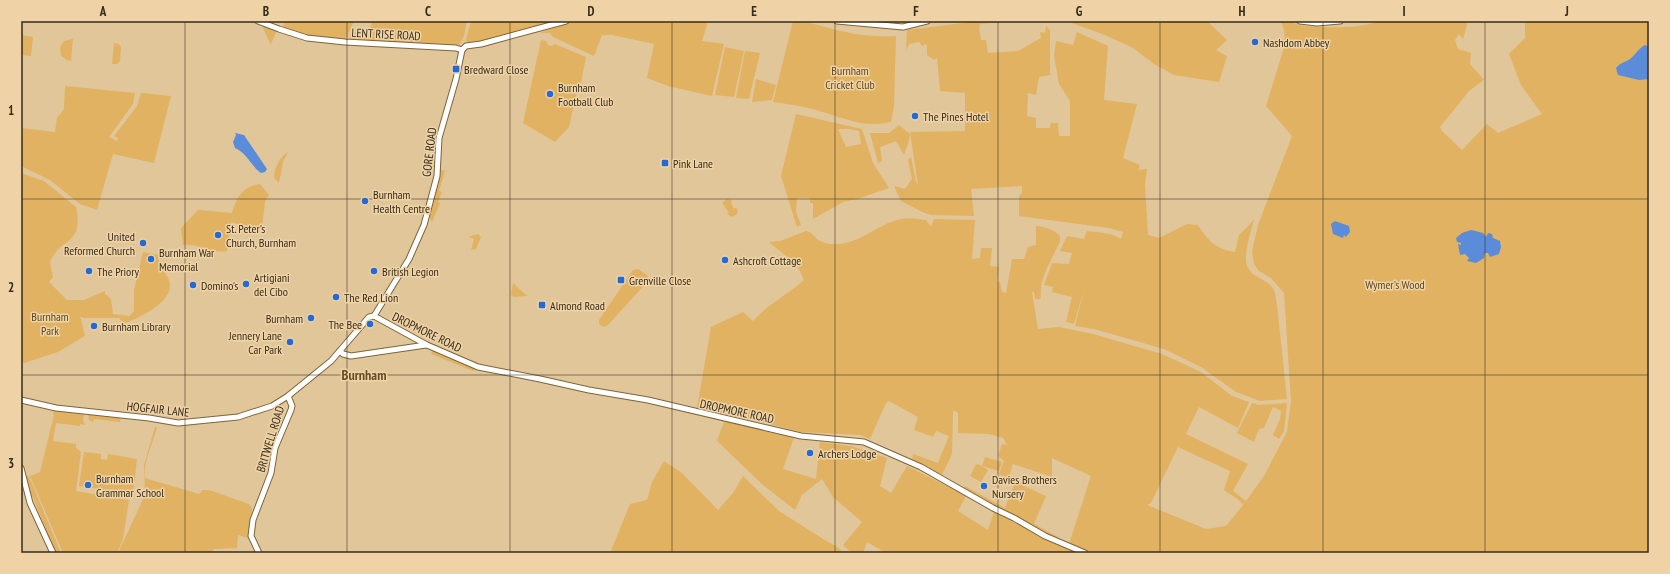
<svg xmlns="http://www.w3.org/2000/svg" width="1670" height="574" font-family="'PT Sans Narrow',sans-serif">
<rect width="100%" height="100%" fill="#e1c699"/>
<g fill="#e1b261" fill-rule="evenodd">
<polygon points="284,21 354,21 345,40 305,35 283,28"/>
<polygon points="372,21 467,21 464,36 459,45 350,40 350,35 352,31 369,36"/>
<polygon points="471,21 560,21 490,40 469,44 466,40"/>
<polygon points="570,21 708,21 702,41 724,44 712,96 668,86 647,78 654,44 612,35 602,35 594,56 553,37 550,33 540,33"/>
<path d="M 793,21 C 811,21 828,29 846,32 C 862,36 880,37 896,36 L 894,107 L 891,122 C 861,129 843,117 816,110 C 802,106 787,104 773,102 Z"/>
<path d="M 979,21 L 1009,21 L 980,24 L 979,28 L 981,40 L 986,40 L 988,53 L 1018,51 L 1041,38 L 1040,32 L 1045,33 L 1046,26 L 1050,30 L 1050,75 L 1039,77 L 1036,95 L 1028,93 L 1027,116 L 1036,118 L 1036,128 L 1050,128 L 1051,123 L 1058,123 L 1059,136 L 1070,136 L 1070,101 L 1059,84 L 1054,56 L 1056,41 L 1073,45 L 1077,32 L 1108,46 L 1104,100 L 1137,104 L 1123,158 L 1140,165 L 1138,170 L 1147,169 L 1145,185 L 1148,235 L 1159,238 L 1187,224 L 1198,225 C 1208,241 1216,249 1235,252 L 1239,235 L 1254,220 C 1251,231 1242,258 1248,268 C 1252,277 1266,279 1272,287 C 1276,292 1276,300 1277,305 L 1287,399 L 1260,401 L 1236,392 L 1201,367 L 1164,349 L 1094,329 L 1075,326 L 1084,289 L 1074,324 L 1066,322 L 1072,297 L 1052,292 L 1053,287 L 1044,285 L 1052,263 L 1069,264 L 1072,253 L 1060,251 L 1067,236 L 1084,239 L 1087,231 C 1098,232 1112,233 1121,239 L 1123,232 L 1109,228 L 1019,216 L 1019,196 L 1022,193 L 1022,186 L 971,189 L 974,216 L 931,215 L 922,212 L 901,201 L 894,186 L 905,189 L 912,179 L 908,160 L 911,157 L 916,182 L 918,185 L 910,132 L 965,131 L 965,93 L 940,91 L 937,58 L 934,60 L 927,55 L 927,45 L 924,44 L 923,47 L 919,42 L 909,44 L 906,50 L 907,30 Z"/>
<polygon points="1066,21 1207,21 1227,40 1216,50 1227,56 1219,82 1174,75 1154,64 1133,48 1105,35"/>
<path d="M 1281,21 C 1290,21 1297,25 1305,26 C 1329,28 1357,29 1380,21 L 1468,21 L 1463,39 L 1459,34 L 1455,40 L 1458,49 L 1471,53 L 1470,64 L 1484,80 L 1469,91 L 1440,127 L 1442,131 L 1462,150 L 1487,124 L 1498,133 L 1542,114 L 1521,85 L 1509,54 L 1525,38 L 1525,21 L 1649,21 L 1649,553 L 886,553 L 867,542 L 863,553 L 851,553 L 843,545 L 862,522 L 833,497 L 822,479 L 802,495 L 795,510 L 763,485 L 717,441 L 725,419 L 794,437 L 783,469 L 816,479 L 820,442 L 851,446 L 887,458 L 880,486 L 891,493 L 907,466 L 966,496 L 958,511 L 988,530 L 994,512 L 1056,544 L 1063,541 L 1069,544 L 1091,476 L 1052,458 L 1052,477 L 1013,464 L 1008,479 L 999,474 L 1004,461 L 998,456 L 1002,444 L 1007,445 L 1003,438 L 989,434 L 958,433 L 958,413 L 954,410 L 953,412 L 952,454 L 942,475 L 912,460 L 913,454 L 938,463 L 949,436 L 936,431 L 933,437 L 914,430 L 918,417 L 889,401 L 886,403 L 870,439 L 860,435 L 801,432 L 730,414 L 697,408 L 711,327 L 743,312 L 753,321 C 768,304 787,295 804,280 L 797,265 L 769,242 L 780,241 L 806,231 C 816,233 814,243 832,244 C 859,246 876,224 901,219 C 909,217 919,219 926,220 L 931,227 L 934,219 L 975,220 L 972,259 L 980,258 L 981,248 L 992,248 L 990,266 L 999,267 L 997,282 L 1000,282 L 1002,292 L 1006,293 L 1012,259 L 1024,259 L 1028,247 L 1036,245 L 1036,226 C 1045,227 1053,229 1060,236 L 1060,242 C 1052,259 1038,280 1041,299 L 1035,299 L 1034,292 L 1032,292 L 1038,329 L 1059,327 L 1093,334 L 1162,354 L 1201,372 L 1232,396 L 1249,402 L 1238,428 L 1199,407 L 1186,434 L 1248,464 L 1233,491 L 1246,501 L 1264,476 L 1287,432 L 1291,401 L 1284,293 L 1271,278 L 1259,271 L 1254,264 L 1252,251 L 1258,225 L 1292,136 L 1266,106 L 1285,44 L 1284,30 ZM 1178,447 L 1230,471 L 1224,490 L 1239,500 L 1243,505 L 1226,526 L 1206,529 L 1147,505 L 1151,503 Z"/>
<polygon points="262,26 277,30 271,44 270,43"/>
<polygon points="21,35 33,37 31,56 21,55"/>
<polygon points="73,39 71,61 67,60 61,56 60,47 64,41"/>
<polygon points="541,40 546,41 548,45 552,46 555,44 586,57 581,83 579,83 569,127 555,142 523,123"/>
<polygon points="114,43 119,44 121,47 120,61 117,64 112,64"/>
<polygon points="725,47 744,51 734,97 715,95"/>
<polygon points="745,51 760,53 749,99 736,98"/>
<polygon points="756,79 776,85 772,100 752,102"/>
<polygon points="65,86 135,93 133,104 109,137 117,141 118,138 114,136 137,106 141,93 171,96 154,163 113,154 97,210 80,204 50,180 21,166 21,128 55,132 57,118 64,109"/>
<path d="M 796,114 L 862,129 L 873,163 L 889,188 L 857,199 L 843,202 L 813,219 L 813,203 L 810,203 L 810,198 L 797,198 L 796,212 L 801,225 L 797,227 L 781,176 ZM 838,129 L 849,129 L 859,131 L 861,144 L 846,147 Z"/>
<polygon points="899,125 910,134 908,144 904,155 896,141 880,147 882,161 878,163 870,133 889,133"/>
<path d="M 288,152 L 283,162 L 279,183 L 274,178 C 274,168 280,157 288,152 Z"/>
<polygon points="439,169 445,171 439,191 442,192 438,202 440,203 432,222 428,214 436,190"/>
<path d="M 21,173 L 44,181 L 76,207 C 84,246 61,236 50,262 L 53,277 L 49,282 L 67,300 L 84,300 L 105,291 L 105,294 L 111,299 L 113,314 L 130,316 L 134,311 L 134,290 L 143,252 L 158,255 C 158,266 165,270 169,280 C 176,301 142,316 126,323 L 121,321 L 119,318 L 83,318 L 80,316 L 85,336 L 58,352 L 21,364 Z"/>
<path d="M 260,184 L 269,195 L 265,202 L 262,228 L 248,227 L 231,222 L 227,251 C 212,254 198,243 183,245 L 181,228 L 198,210 L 232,213 C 237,197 242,187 260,184 Z"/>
<polygon points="727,199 731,200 732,202 731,203 734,209 736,208 738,211 737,214 732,217 727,214 729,213 722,203"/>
<polygon points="478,234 481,237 476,249 471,250 474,239 468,237"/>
<polygon points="638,269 647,275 649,280 607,326 603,327 599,324 599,320 633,270"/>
<polygon points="513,283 527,296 514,297 511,295"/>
<polygon points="433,350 474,367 475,370 473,371 431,354"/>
<polygon points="1252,403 1259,405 1287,403 1284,431 1279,439 1273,435 1280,419 1281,411 1273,407 1264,428 1259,429 1254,442 1237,433"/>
<polygon points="54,410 84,414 83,421 85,425 80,424 80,426 56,423 53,441 76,444 76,448 81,452 76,491 129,500 123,539 117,553 63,553 30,476 40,472 54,415 53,415"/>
<polygon points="88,414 121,417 120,422 94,419 93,422 89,420"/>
<path d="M 155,427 L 157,427 C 153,444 143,461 145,478 L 199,494 L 203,490 L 209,490 L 249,504 L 252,509 L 251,539 L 238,535 L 237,548 L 214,549 L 212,553 L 118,553 L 145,495 L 144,465 Z"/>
<polygon points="84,452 101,454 101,459 107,460 108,454 137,459 133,494 130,496 112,493 112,491 79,486"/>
<polygon points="985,457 1002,462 999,471 982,466 988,470 981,482 970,476 976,464 982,466"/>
<polygon points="664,461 682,473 718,510 733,493 743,476 779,511 828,542 836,546 844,553 610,553 630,504 647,500 652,482"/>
<polygon points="25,476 29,476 61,553 55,553 33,497 30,497"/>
<polygon points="1015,482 1046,496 1034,524 1058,537 1058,539 1056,540 1002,511 964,488 965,486 1005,508"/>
</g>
<g fill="#5b8cda">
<path d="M 1645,45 L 1649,47 L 1649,79 L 1639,80 L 1618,75 L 1616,68 C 1622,61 1625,63 1630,59 C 1636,54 1638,49 1645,45 Z"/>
<path d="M 235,133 L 244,135 L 267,169 L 265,172 L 261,173 C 250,165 248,154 235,148 L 233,142 L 236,135 Z"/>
<polygon points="1335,221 1349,226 1350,232 1346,237 1344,235 1343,238 1333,234 1331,224"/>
<polygon points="1471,230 1483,233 1486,237 1488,233 1492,234 1493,238 1500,241 1501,247 1499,254 1490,257 1488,253 1485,253 1484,258 1476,263 1467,261 1469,258 1465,254 1460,255 1458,244 1461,245 1461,243 1457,242 1456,238 1462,233"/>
</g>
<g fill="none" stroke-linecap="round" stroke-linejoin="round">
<g stroke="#7d643a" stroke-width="7">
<g id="tertiary">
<polyline points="258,21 279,29 307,38 345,42 456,48 462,50"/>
<polyline points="837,21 903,27 927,21"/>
<polyline points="1300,21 1317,23 1340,21"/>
<polyline points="462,50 466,46 481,44 566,21"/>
<polyline points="374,316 427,345 478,367 540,379 589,390 648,400 801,436 864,442 921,467 993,508 1014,518 1045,536 1085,553"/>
<polyline points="374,316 409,259 424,225 437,176 439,138 456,79 462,50"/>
<polyline points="340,351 343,354 351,356 426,345"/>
<polyline points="21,400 56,408 149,418 178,423 238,417 272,406 288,396 331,361 369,317 374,316"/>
<polyline points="21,468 30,503 53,553"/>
<polyline points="259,553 251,536 253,520 271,473 275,448 291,410 292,406 288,396"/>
</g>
</g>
<use href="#tertiary" stroke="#fff" stroke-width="5"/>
</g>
<path fill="none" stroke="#362c1a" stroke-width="1" stroke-opacity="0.55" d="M 185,21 L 185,553M 347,21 L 347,553M 510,21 L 510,553M 672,21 L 672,553M 835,21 L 835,553M 998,21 L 998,553M 1160,21 L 1160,553M 1323,21 L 1323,553M 1485,21 L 1485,553M 21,199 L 1649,199M 21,375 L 1649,375"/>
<g fill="#236ad6" stroke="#efd3a6" stroke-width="1.5">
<circle cx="1255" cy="42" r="4"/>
<rect x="452" y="65" width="8" height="8" rx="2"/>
<circle cx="550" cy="94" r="4"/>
<circle cx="915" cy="116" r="4"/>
<rect x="661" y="159" width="8" height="8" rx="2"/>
<circle cx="365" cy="201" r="4"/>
<circle cx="218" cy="235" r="4"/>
<circle cx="143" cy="243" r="4"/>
<circle cx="151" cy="259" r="4"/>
<circle cx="725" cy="260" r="4"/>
<circle cx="89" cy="271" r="4"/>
<circle cx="374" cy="271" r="4"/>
<rect x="617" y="276" width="8" height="8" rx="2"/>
<circle cx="246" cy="284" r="4"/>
<circle cx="193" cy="285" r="4"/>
<circle cx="336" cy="297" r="4"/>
<rect x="538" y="301" width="8" height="8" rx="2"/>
<circle cx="311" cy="318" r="4"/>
<circle cx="370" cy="324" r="4"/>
<circle cx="94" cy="326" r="4"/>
<circle cx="290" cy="342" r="4"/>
<circle cx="810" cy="453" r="4"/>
<circle cx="88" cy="485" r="4"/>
<circle cx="984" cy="486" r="4"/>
</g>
<g text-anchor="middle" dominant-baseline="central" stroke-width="3" stroke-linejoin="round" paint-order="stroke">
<g font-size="12" fill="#362c1a" stroke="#efd3a6">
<text transform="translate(386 34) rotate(3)">LENT RISE ROAD</text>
<text transform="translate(429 152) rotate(-83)">GORE ROAD</text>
<text transform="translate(427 332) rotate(26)">DROPMORE ROAD</text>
<text transform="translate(158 409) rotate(6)">HOGFAIR LANE</text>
<text transform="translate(737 411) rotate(12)">DROPMORE ROAD</text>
<text transform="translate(270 439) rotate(-73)">BRITWELL ROAD</text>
</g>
<g font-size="12" fill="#362c1a" stroke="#efd3a6" text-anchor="start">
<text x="1263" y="42">Nashdom Abbey</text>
<text x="464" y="69">Bredward Close</text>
<text x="558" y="87">Burnham<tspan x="558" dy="14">Football Club</tspan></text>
<text x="923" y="116">The Pines Hotel</text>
<text x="673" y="163">Pink Lane</text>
<text x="373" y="194">Burnham<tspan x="373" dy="14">Health Centre</tspan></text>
<text x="226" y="228">St. Peter's<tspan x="226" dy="14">Church, Burnham</tspan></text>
<text x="135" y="236" text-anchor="end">United<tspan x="135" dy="14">Reformed Church</tspan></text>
<text x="159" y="252">Burnham War<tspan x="159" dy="14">Memorial</tspan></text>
<text x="733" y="260">Ashcroft Cottage</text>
<text x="97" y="271">The Priory</text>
<text x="382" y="271">British Legion</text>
<text x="254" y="277">Artigiani<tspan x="254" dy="14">del Cibo</tspan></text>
<text x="629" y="280">Grenville Close</text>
<text x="201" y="285">Domino's</text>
<text x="344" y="297">The Red Lion</text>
<text x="550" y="305">Almond Road</text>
<text x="303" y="318" text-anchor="end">Burnham</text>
<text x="362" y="324" text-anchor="end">The Bee</text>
<text x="102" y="326">Burnham Library</text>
<text x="282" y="335" text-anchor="end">Jennery Lane<tspan x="282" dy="14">Car Park</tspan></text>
<text x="818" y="453">Archers Lodge</text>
<text x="96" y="478">Burnham<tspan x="96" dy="14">Grammar School</tspan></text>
<text x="992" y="479">Davies Brothers<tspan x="992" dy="14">Nursery</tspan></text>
</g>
<g font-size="12" fill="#5e4720" stroke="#efd3a6">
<text x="850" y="70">Burnham<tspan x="850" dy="14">Cricket Club</tspan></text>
<text x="1395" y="284">Wymer's Wood</text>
<text x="50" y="316">Burnham<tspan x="50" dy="14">Park</tspan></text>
</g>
<g font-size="14" font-weight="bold" fill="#664d24" stroke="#efd3a6">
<text x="364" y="375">Burnham</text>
</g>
</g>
<rect width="1670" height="574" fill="none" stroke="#efd3a6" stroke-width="44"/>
<rect x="22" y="22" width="1626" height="530" fill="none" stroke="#362c1a" stroke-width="1.5"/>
<g font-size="13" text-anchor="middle" font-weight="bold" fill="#362c1a">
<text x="103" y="16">A</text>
<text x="266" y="16">B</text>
<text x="428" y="16">C</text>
<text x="591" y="16">D</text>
<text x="754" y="16">E</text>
<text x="916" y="16">F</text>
<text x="1079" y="16">G</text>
<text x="1242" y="16">H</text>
<text x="1404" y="16">I</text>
<text x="1567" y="16">J</text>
<text x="11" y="115">1</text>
<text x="11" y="292">2</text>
<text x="11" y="468">3</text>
</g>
</svg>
